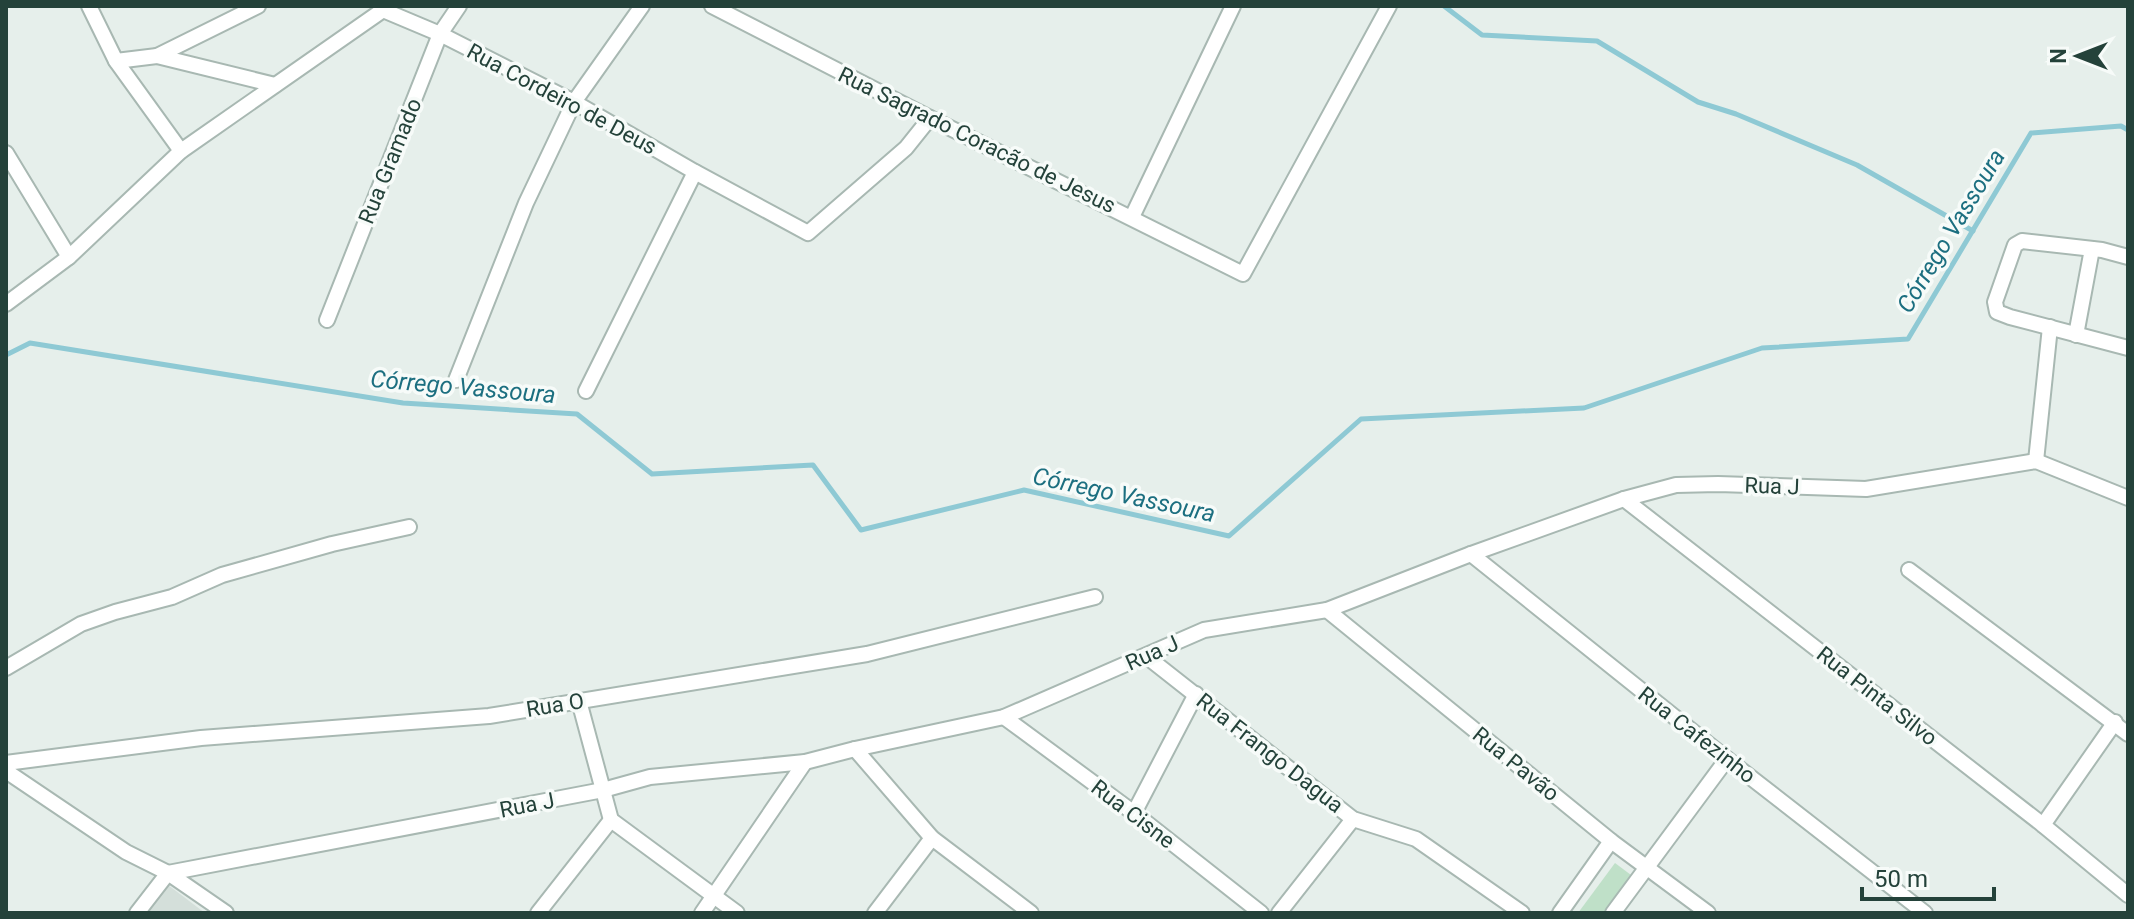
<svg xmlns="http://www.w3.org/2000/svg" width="2134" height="919" font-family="Roboto,sans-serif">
<rect width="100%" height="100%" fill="#e6efeb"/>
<polygon fill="#d4dfda" points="168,885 205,913 147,913"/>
<polygon fill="#bfe0c8" points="1615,863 1631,875 1604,913 1578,913"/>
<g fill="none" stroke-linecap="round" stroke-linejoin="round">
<g stroke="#8ec9d4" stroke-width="5">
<polyline points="1444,6 1482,35 1597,41 1698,102 1736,114 1857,165 1973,231"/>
<polyline points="6,355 30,343 403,403 577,414 652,474 813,465 861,530 1024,490 1229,536 1361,419 1584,408 1762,348 1908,339 2031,133 2121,126 2128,130"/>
</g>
<g stroke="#a8b8b2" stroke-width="18">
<g id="minor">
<polyline points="89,6 116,61 181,151"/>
<polyline points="712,6 930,118 1243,274 1389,6"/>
<polyline points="157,56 275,85"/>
<polyline points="116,61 157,56 258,6"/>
<polyline points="6,153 69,257"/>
<polyline points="1132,217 1233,6"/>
<polyline points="2128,257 2102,250 2022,241 2015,245 1995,302 1997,312 2010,317 2128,348"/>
<polyline points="6,304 69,257 181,151 383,10 440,34 574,102 695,172 808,233 906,148 930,118"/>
<polyline points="327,320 440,34 459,6"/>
<polyline points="2076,335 2092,249"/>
<polyline points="456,380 526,203 574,102 642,6"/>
<polyline points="586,391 695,172"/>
<polyline points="2036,461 2050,327"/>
<polyline points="1624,499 2043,825 2128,895"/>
<polyline points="1471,554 1727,759 1925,913"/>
<polyline points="1909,570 2128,734"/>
<polyline points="1327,610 1611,841 1708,913"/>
<polyline points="1146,656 1353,819 1416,839 1522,913"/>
<polyline points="6,668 81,624 115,612 172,597 222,575 332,544 409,527"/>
<polyline points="579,701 611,820 737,913"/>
<polyline points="1004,717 1134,813 1261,913"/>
<polyline points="855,749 932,838 1031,913"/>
<polyline points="6,763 201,738 489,716 867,654 1095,597"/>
<polyline points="6,771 126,852 168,873 226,913"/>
<polyline points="1134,813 1196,694"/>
<polyline points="2043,825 2115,722"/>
<polyline points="168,873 603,790 650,777 805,762 855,749 1004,717 1204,630 1327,610 1471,554 1624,499 1676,485 1718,484 1866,489 2036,461 2128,498"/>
<polyline points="137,913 168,873"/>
<polyline points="538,913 611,820"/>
<polyline points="702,913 805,762"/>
<polyline points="875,913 932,838"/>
<polyline points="1279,913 1353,819"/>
<polyline points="1560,913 1611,841"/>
<polyline points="1613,913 1727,759"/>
</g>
</g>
<use href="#minor" stroke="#fff" stroke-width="14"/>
</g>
<g text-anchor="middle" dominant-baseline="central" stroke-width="7" stroke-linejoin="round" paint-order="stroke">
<g font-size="22" fill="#24423a" stroke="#f7fbf9">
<text transform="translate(562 99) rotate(28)">Rua Cordeiro de Deus</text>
<text transform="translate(977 140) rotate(26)">Rua Sagrado Coracão de Jesus</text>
<text transform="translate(390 161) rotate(-68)">Rua Gramado</text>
<text transform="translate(1772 486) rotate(2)">Rua J</text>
<text transform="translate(1152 653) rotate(-24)">Rua J</text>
<text transform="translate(1877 696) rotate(38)">Rua Pinta Silvo</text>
<text transform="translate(555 705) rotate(-9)">Rua O</text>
<text transform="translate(1697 735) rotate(38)">Rua Cafezinho</text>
<text transform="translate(1270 753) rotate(38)">Rua Frango Dagua</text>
<text transform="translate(1516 764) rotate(39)">Rua Pavão</text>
<text transform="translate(527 805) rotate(-11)">Rua J</text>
<text transform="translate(1133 814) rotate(37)">Rua Cisne</text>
</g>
<g font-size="24" font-style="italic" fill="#1c6f80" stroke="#f7fbf9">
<text transform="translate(1951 231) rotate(-59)">Córrego Vassoura</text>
<text transform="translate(463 387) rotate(5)">Córrego Vassoura</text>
<text transform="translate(1124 495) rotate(12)">Córrego Vassoura</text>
</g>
</g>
<rect width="2134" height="919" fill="none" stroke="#24423a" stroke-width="16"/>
<g transform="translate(2078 56) rotate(270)" stroke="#f7fbf9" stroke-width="6" paint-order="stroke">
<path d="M0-6L14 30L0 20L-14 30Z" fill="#24423a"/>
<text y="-12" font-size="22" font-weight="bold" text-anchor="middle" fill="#24423a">N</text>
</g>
<path d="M1862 887v12h132v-12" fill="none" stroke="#24423a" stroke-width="4"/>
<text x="1874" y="887" font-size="24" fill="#24423a" stroke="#f7fbf9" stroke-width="6" paint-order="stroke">50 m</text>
</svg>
